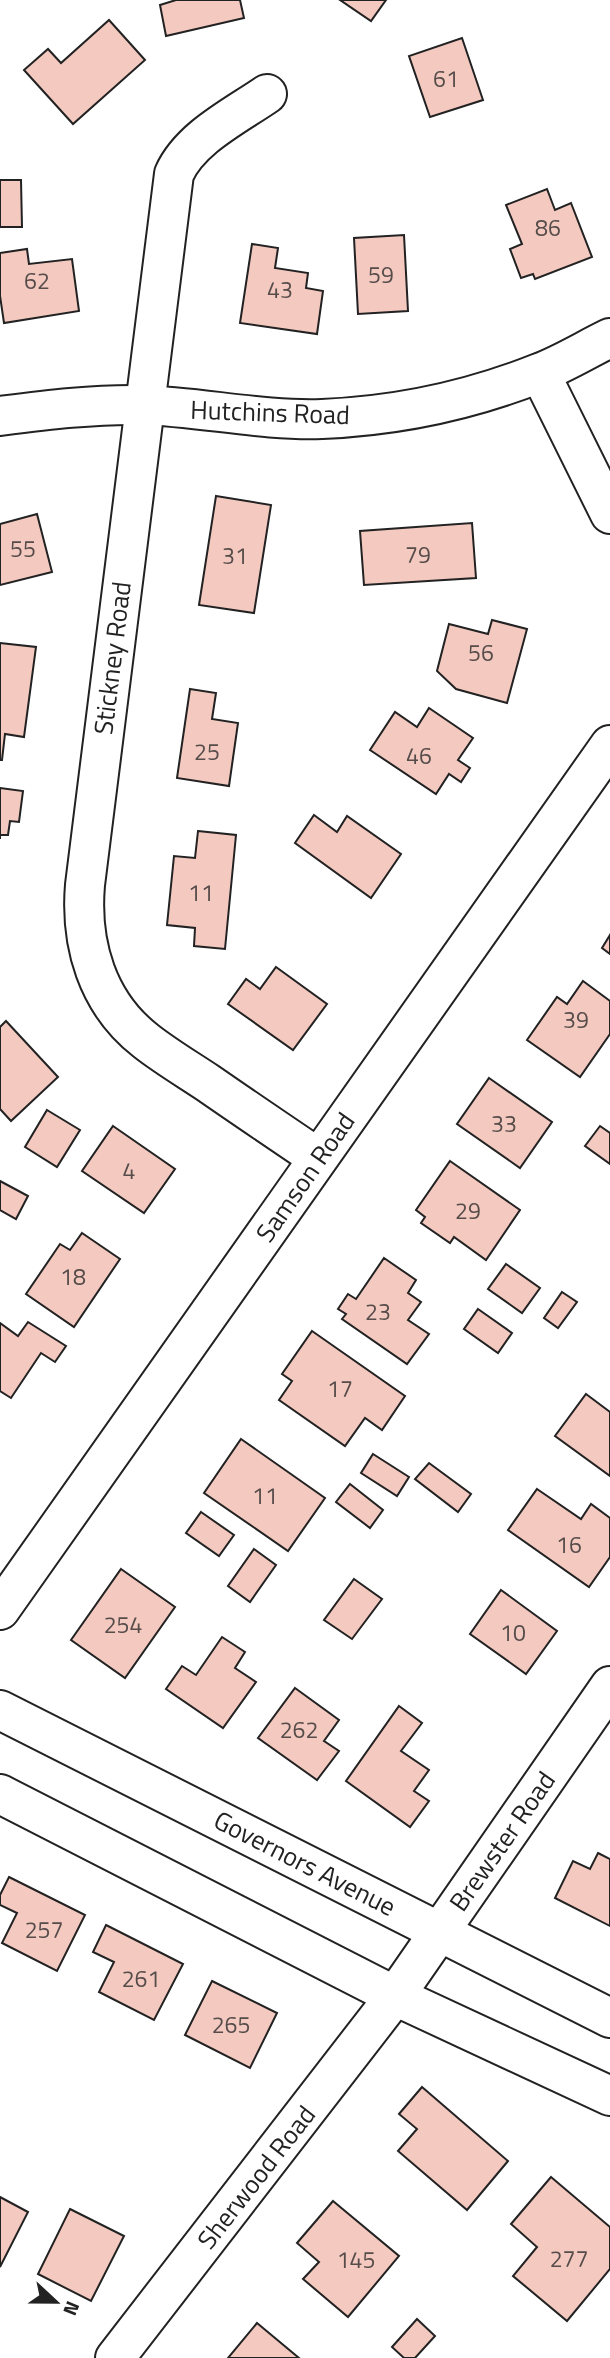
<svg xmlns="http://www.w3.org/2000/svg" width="610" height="2358" font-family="'Titillium Web',sans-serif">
<rect width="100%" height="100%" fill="#fff"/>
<g fill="#f3c9c0" stroke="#222" stroke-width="2">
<polygon points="176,0 240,0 244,18 166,36 160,5"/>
<polygon points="340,0 386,0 371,21"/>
<polygon points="109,20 145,60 73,124 24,70 48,49 61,63"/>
<polygon points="462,38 483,100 430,117 409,56"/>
<polygon points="0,180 21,180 22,227 0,227"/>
<polygon points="547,189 555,210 571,203 592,257 535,279 533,274 521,278 510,249 522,244 506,205"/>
<polygon points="404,235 408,311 358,314 354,238"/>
<polygon points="252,244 278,248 275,268 308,273 306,288 323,291 317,334 240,323"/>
<polygon points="27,249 29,264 72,259 79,311 4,323 0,296 0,253"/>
<polygon points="216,496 271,505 254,613 199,605"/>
<polygon points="37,514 52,572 0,585 0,524"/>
<polygon points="472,523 476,578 364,585 360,531"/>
<polygon points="492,620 527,629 507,703 456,689 437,671 449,624 488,634"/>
<polygon points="0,643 36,647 24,737 5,734 2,760 0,760"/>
<polygon points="190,689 216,693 212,719 238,723 229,786 177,778"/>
<polygon points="429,708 473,738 458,760 470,768 461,782 449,774 436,794 370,750 395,712 417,727"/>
<polygon points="0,788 23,791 19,822 10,821 8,835 0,835 0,839"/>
<polygon points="314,815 337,832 347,816 401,854 371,898 295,843"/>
<polygon points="198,831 236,835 225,949 194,946 195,928 167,925 174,856 195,858"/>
<polygon points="610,935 610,954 602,948"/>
<polygon points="276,967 327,1004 293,1050 228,1004 246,979 260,989"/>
<polygon points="583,981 610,1001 610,1034 580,1077 527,1040 557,997 567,1004"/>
<polygon points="6,1021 58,1077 11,1121 0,1109 0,1027"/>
<polygon points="489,1078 552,1122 520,1168 457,1124"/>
<polygon points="47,1110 80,1130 57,1167 25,1147"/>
<polygon points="113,1126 175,1169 144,1213 82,1171"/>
<polygon points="600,1126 610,1133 610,1164 585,1146"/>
<polygon points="450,1161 520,1210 486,1260 454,1237 450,1243 421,1223 425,1217 416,1210"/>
<polygon points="0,1181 28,1196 16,1219 0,1210"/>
<polygon points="82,1233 120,1259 74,1327 26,1294 60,1244 70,1250"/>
<polygon points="384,1258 416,1280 408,1293 421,1302 408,1320 429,1334 407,1364 342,1319 346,1314 338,1309 348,1294 356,1299"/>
<polygon points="506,1264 540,1288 522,1313 488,1289"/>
<polygon points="562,1292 577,1302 558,1328 544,1318"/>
<polygon points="478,1309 512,1333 498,1353 464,1329"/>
<polygon points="28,1322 66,1346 55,1362 41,1353 11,1398 0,1391 0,1323 18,1336"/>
<polygon points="312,1331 405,1396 382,1430 365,1418 345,1446 279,1400 292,1381 282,1374"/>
<polygon points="586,1394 610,1412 610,1476 555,1436"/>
<polygon points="241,1439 325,1498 288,1551 204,1493"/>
<polygon points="373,1454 409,1477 397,1496 361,1473"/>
<polygon points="429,1463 471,1494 458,1512 415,1479"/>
<polygon points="350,1484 383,1510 370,1528 336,1502"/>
<polygon points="537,1489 581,1519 591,1504 610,1518 610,1557 589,1587 508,1530"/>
<polygon points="201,1512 234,1535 219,1556 186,1533"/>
<polygon points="254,1549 276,1565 250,1602 228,1586"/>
<polygon points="121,1569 175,1607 125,1678 71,1640"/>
<polygon points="354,1579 382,1599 352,1639 324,1620"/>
<polygon points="501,1590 557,1631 526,1674 470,1634"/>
<polygon points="222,1637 245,1652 235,1668 256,1682 223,1728 166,1689 182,1666 196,1675"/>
<polygon points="295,1688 339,1720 324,1741 339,1751 317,1780 258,1738"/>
<polygon points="399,1706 422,1723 401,1751 429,1770 414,1791 429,1801 410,1827 346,1781"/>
<polygon points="598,1853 610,1859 610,1926 555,1898 573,1861 590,1869"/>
<polygon points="9,1877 85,1915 57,1971 2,1943 17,1913 0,1905 0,1895"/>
<polygon points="106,1925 183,1964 154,2020 99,1992 114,1962 93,1952"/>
<polygon points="212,1981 277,2013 250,2068 185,2035"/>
<polygon points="422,2087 508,2161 467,2210 398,2151 417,2129 399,2114"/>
<polygon points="551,2177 610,2227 610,2269 567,2321 513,2276 537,2247 511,2224"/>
<polygon points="0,2197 28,2212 0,2267"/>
<polygon points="333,2201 399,2256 348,2317 303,2279 319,2262 297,2243"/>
<polygon points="70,2209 124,2236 91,2301 38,2274"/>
<polygon points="417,2319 435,2336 415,2358 404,2358 392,2347"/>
<polygon points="257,2323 299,2358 228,2358"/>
</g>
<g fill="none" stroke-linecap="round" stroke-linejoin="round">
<g stroke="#222" stroke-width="42">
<g id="street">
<path d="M 267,94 C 235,116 190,138 174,174 L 85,885 C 80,944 97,1003 146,1041 C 165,1056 187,1069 208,1083 C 244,1108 281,1133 318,1158"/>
<polyline points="540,373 610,514"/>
<path d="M 0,416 C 47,410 94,404 142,405 C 202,407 262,421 322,419 C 395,416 471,400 539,373 C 563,364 587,349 610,338"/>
<polyline points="0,1610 610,745"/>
<polyline points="115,2358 395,1996 610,1686"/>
</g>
</g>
<g stroke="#222" stroke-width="42">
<g id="secondary">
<polyline points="0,1710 610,2018"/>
<polyline points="0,1794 395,1996 610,2096"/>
</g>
</g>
<use href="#street" stroke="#fff" stroke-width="38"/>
<use href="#secondary" stroke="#fff" stroke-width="38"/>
</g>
<g text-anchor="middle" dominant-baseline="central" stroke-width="5" stroke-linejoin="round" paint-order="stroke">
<g font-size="23" fill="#564c4a">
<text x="446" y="78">61</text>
<text x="548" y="227">86</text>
<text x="381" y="274">59</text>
<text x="37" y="280">62</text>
<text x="280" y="289">43</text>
<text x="23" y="548">55</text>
<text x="418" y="554">79</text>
<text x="235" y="555">31</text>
<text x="481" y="652">56</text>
<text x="207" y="751">25</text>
<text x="419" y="755">46</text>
<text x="201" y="892">11</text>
<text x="576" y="1019">39</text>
<text x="504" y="1123">33</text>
<text x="129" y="1170">4</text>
<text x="468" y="1210">29</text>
<text x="73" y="1276">18</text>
<text x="378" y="1311">23</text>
<text x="340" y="1388">17</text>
<text x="265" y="1495">11</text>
<text x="569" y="1544">16</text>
<text x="123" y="1624">254</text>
<text x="513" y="1632">10</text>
<text x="299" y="1729">262</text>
<text x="44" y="1929">257</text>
<text x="141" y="1978">261</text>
<text x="231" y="2024">265</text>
<text x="569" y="2258">277</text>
<text x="356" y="2259">145</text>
</g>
<g font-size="26" fill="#222" stroke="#fff">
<text transform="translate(270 412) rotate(2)">Hutchins Road</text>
<text transform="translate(112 658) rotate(-83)">Stickney Road</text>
<text transform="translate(305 1177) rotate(-55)">Samson Road</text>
<text transform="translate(502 1841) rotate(-55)">Brewster Road</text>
<text transform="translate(305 1863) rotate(27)">Governors Avenue</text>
<text transform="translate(256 2177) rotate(-52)">Sherwood Road</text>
</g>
</g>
<g transform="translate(56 2302) rotate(112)" stroke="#ffffff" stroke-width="5" paint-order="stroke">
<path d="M0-5L12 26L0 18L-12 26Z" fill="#222222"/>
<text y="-10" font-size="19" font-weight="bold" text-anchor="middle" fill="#222222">N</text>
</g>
</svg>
